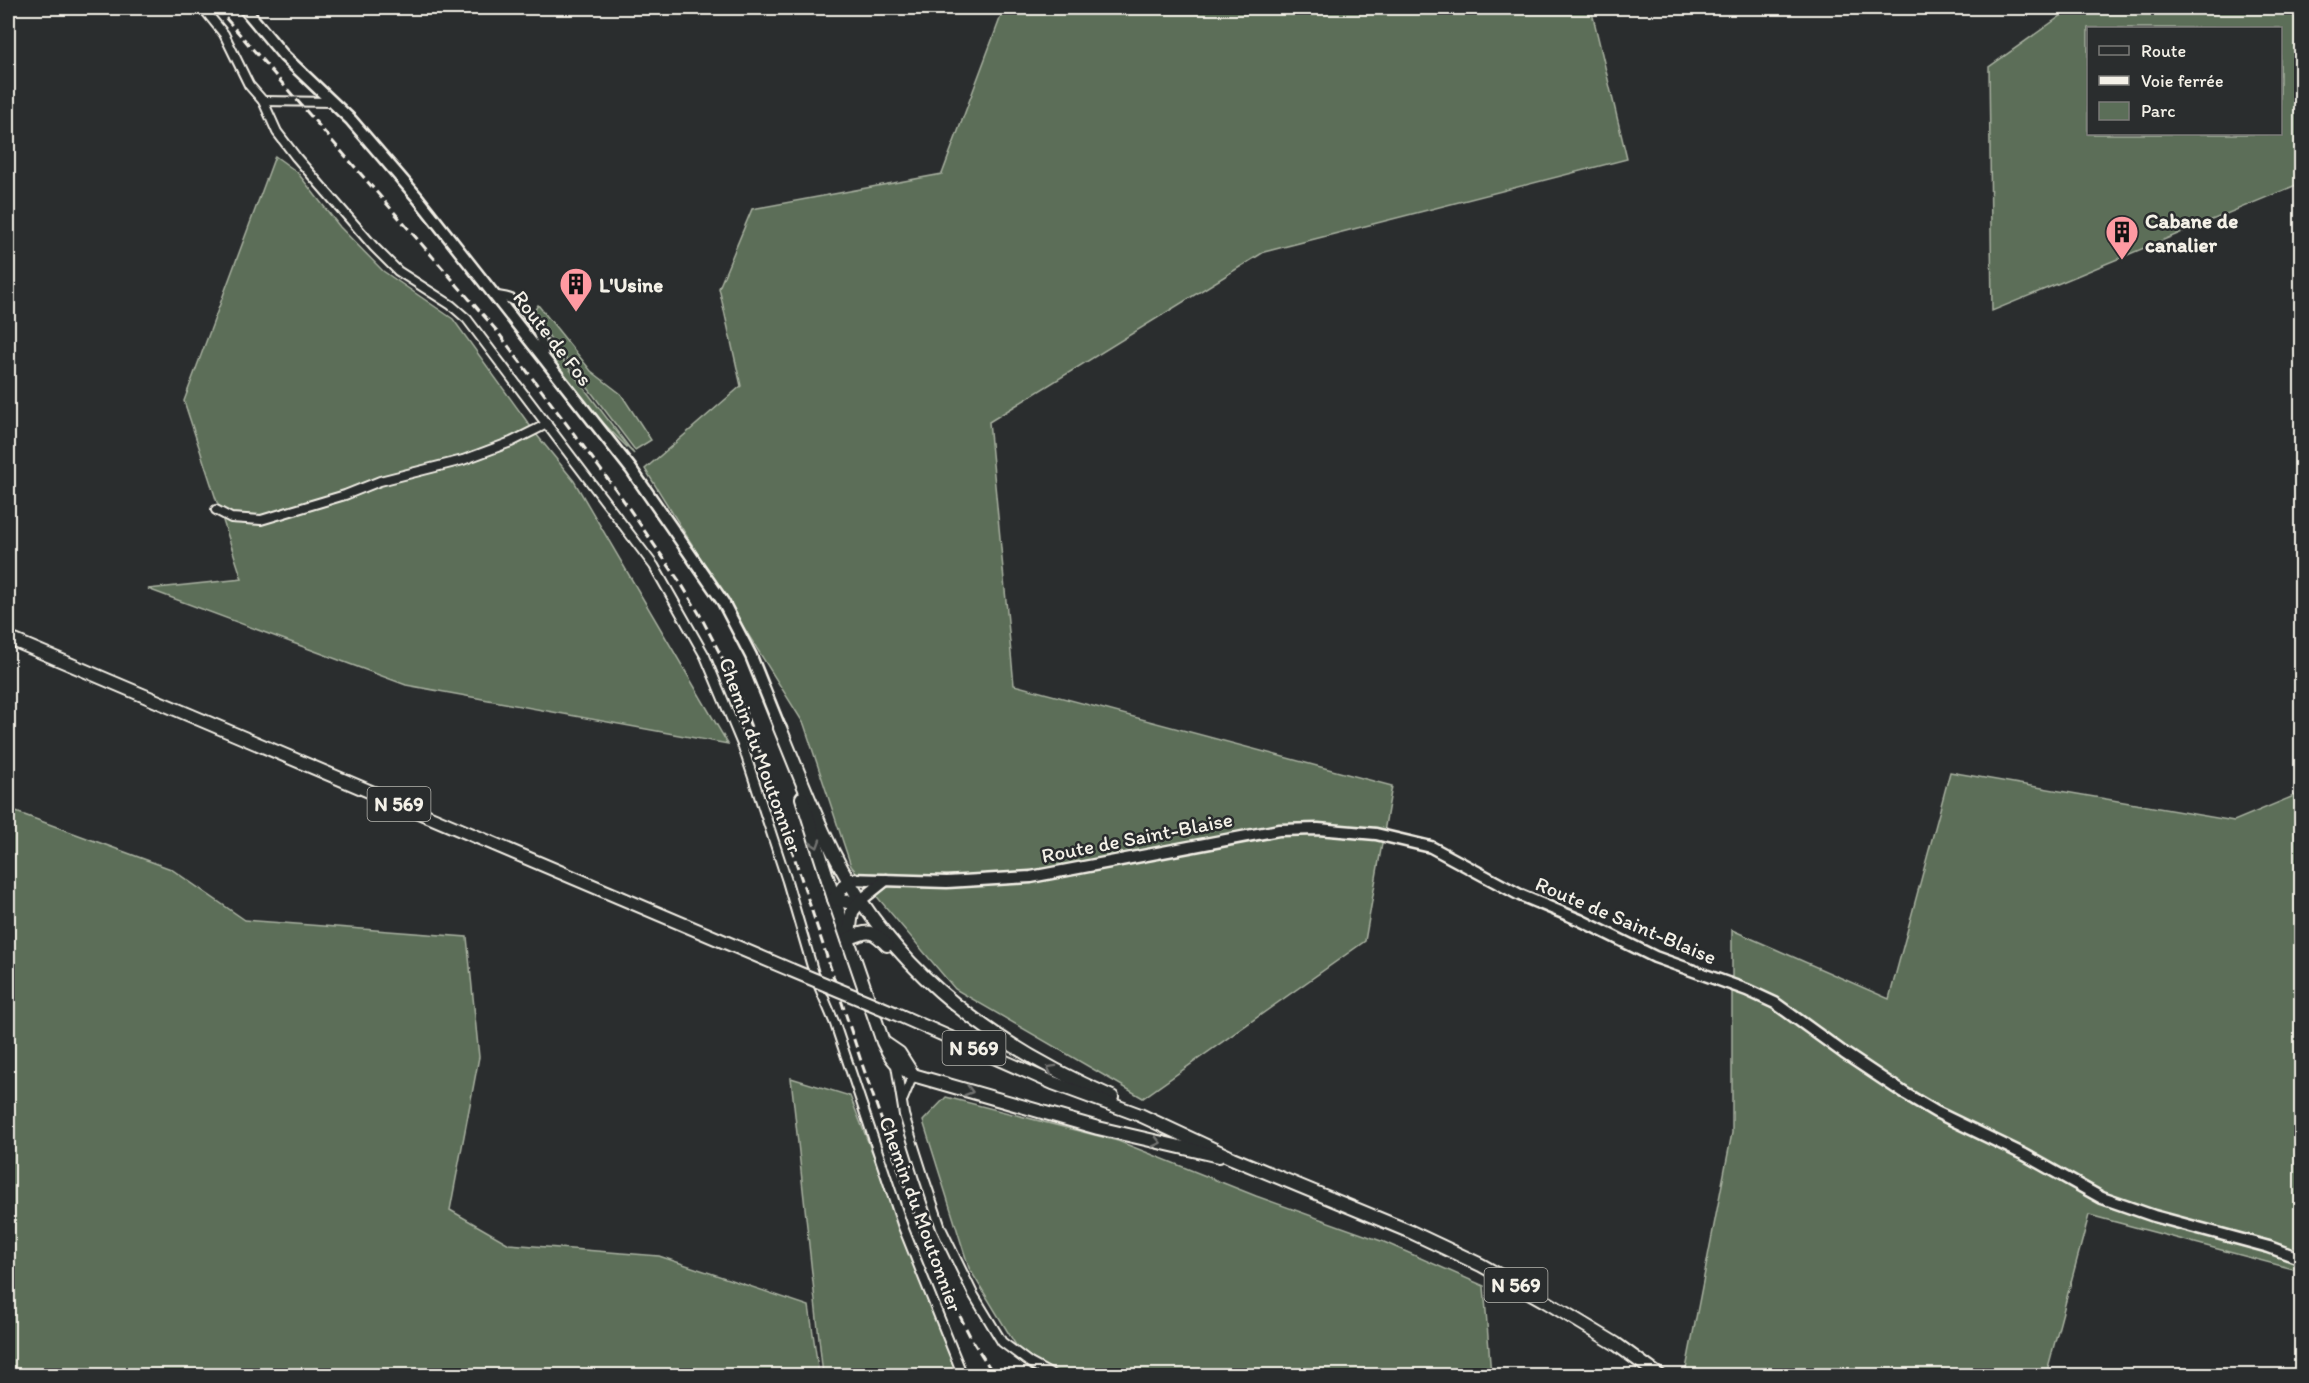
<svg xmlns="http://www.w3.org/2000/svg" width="2309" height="1383" font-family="Itim,sans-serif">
<rect width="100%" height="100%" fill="#2a2d2e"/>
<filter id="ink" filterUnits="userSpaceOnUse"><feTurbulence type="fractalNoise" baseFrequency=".0167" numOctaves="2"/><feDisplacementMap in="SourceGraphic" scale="12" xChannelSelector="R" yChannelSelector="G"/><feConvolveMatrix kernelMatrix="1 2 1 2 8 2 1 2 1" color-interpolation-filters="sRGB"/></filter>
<g filter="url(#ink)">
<g fill="#5b6e58" stroke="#a8b0a0" stroke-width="1.5" fill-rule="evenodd">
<polygon points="1004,8 1591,8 1627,159 1264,252 989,422 1014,685 1392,786 1365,941 1143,1098 955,989 851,866 804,724 645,469 741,386 719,288 752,209 942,174"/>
<path d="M 2072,8 L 2301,8 L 2301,183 L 1992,311 L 1989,67 ZM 2280,28 L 2280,134 L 2088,134 L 2088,28 Z"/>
<polygon points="275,156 297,172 340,227 383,271 453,319 536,434 574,481 728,744 406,685 148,589 242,579 184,401"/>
<polygon points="538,305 591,371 621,394 651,440 635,450 532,314"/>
<path d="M 543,334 L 634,454 C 602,422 557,379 543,334 Z"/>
<polygon points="1950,772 2234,821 2301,793 2301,1271 2089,1215 2046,1375 1692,1376 1686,1369 1732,1133 1732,930 1889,999"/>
<polygon points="8,809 171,869 245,920 467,937 479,1057 450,1210 509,1244 659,1256 809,1306 819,1375 8,1375"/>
<polygon points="791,1078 850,1096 960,1375 823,1375"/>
<polygon points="946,1097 1118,1141 1256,1196 1384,1242 1484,1286 1491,1375 1034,1375 969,1268 923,1121"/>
</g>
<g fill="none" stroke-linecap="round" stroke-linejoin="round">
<g stroke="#f4f1e8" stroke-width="12">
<g id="street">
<polyline points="203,8 224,34 249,85 263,101 277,132 296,157 374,247 398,271 451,305 467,319 654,566 705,656 743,747 787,881 815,977 835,1024 903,1227 963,1376"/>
<polyline points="263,101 332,102"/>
<path d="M 494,295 C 500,297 508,297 513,300 C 525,307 547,343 543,357"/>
<polyline points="216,510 231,518 261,520 345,495 380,481 463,460 511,442 547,424"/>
<polyline points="896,1065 904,1115 923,1175 941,1228 973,1294 1002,1342 1030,1363 1054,1376"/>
<polyline points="903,1099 913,1075"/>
</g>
</g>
<g stroke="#f4f1e8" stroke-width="15">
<g id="secondary">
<polyline points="244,8 284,56 351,120 417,197 631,469 723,602 751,656 780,728"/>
<polyline points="849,879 947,882 1031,877 1279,830 1318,829 1376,834 1431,847 1520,895 1580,920 1655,957 1747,990 1775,1003 1844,1053 1904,1093 1936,1112 2025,1155 2102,1198 2154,1216 2269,1247 2302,1259"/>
<polyline points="861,900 886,880"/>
</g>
</g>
<g stroke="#f4f1e8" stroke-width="16">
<g id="primary">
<polyline points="8,638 791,970"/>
<path d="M 780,728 C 804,786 826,848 861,901 C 922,993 1011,1053 1112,1097"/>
<path d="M 802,798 L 834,899 L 883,1042 C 891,1059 897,1066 913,1075 L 899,1053 L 883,1042"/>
<polyline points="849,879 834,899 847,902 861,900"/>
<polyline points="849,935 852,912 861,900"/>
<path d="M 848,939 C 868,930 872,929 887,945"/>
<polyline points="894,1013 1053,1083 1140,1115 1232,1158 1411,1232 1481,1265 1545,1301 1616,1344 1660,1376"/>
<polyline points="913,1075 1098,1128 1219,1156"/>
</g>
</g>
<use href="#street" stroke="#2a2d2e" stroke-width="8"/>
<use href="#secondary" stroke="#2a2d2e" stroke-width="10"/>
<use href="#primary" stroke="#2a2d2e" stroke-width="12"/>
<polyline stroke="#f4f1e8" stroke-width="3" stroke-dasharray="9 4.5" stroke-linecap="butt" points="217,8 497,331 619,494 682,585 700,615 730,673 756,740 861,1061 927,1251 972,1340 995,1376"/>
<g stroke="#f4f1e8" stroke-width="16" stroke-linecap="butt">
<polyline id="primary-bridge" points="791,970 894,1013"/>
</g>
<use href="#primary-bridge" stroke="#2a2d2e" stroke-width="12"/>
</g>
<defs><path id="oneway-chevron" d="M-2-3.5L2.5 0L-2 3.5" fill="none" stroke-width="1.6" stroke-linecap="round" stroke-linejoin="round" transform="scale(1.5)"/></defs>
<g stroke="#71726f">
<use href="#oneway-chevron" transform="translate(816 844) rotate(72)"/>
<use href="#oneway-chevron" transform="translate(1051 1069) rotate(-151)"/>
<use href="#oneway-chevron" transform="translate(969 1091) rotate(16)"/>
<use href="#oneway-chevron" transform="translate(1157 1142) rotate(13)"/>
</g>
</g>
<defs>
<g id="building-pin" transform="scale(1.725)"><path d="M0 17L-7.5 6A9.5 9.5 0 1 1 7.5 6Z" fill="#ff9aa2" stroke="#2a2d2e"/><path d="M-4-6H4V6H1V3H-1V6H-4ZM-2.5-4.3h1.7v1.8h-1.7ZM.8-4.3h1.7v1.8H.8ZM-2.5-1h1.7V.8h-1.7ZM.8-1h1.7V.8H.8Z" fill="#111"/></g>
</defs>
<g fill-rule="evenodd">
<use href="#building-pin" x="2122" y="232"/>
<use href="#building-pin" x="576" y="284"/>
</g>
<g text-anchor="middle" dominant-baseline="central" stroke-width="5" stroke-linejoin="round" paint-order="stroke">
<g fill="#2a2d2e" stroke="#b7b6b0" stroke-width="1.5">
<rect x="367.5" y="787" width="63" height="34" rx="4.5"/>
<rect x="942.5" y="1031" width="63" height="34" rx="4.5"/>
<rect x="1484.5" y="1268" width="63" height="34" rx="4.5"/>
</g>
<g font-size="20" font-weight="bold" fill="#f4f1e8">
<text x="399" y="804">N 569</text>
<text x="974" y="1048">N 569</text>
<text x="1516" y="1285">N 569</text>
</g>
<g font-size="21" font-weight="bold" fill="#f4f1e8" stroke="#2a2d2e" text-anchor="start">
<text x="2145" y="220">Cabane de<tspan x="2145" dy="24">canalier</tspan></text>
<text x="599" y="284">L'Usine</text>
</g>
<g font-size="21" fill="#f4f1e8" stroke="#2a2d2e">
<text transform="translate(553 338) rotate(52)">Route de Fos</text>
<text transform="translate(761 755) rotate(70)">Chemin du Moutonnier</text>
<text transform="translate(1137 837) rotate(-11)">Route de Saint-Blaise</text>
<text transform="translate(1626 920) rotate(23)">Route de Saint-Blaise</text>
<text transform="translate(921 1214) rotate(70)">Chemin du Moutonnier</text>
</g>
</g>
<rect width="2309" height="1383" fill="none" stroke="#2a2d2e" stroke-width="30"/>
<rect x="15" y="15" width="2279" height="1353" fill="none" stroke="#f4f1e8" stroke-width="2" filter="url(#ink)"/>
<rect x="2087" y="27" width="195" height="108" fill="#2a2d2e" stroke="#7b7b78" stroke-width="1.5"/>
<rect x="2099" y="46" width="30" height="9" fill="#2a2d2e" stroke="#7b7b78" stroke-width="1.5"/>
<text x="2141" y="57" font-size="18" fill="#f4f1e8">Route</text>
<rect x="2099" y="76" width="30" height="9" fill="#f4f1e8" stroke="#7b7b78" stroke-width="1.5"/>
<text x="2141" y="87" font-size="18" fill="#f4f1e8">Voie ferrée</text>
<rect x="2099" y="102" width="30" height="18" fill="#5b6e58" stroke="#7b7b78" stroke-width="1.5"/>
<text x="2141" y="117" font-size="18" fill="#f4f1e8">Parc</text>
</svg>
